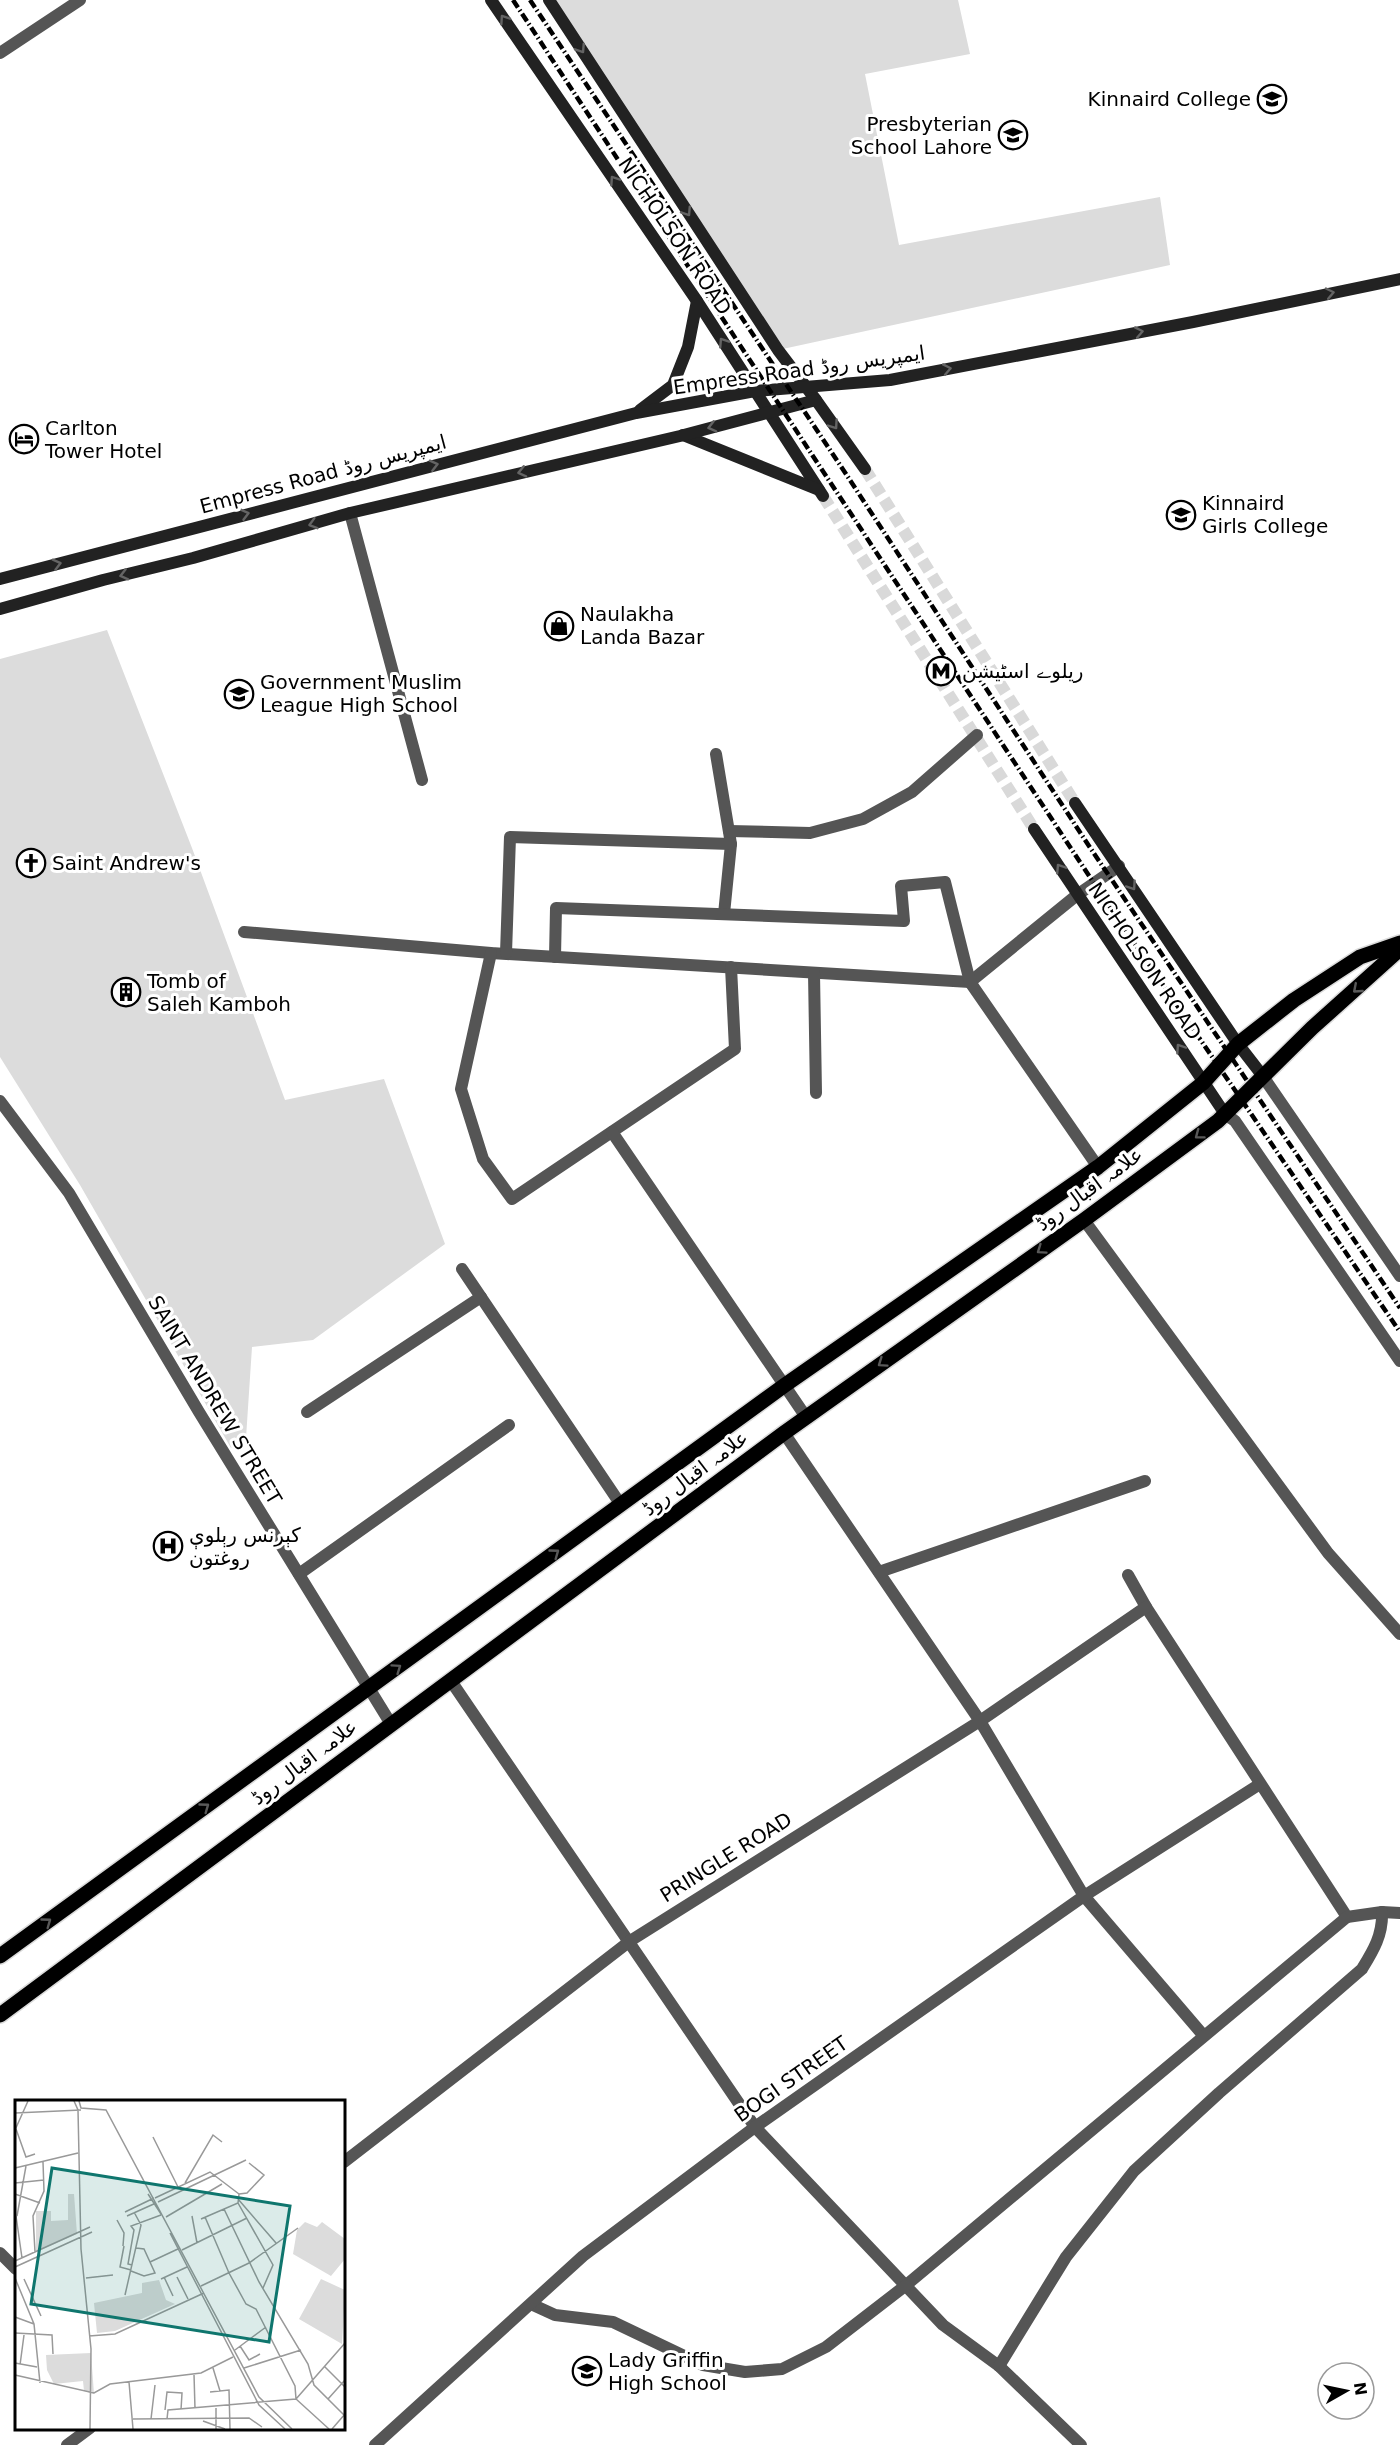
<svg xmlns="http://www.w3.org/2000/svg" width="1400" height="2445" font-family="'DejaVu Sans','Noto Naskh Arabic',sans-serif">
<rect width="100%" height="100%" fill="#fff"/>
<g fill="#dcdcdc">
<polygon points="549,0 958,0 970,54 865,74 899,245 1160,197 1170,265 778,350"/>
<polygon points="107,630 192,848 285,1100 384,1079 445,1244 313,1340 252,1347 246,1438 231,1448 80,1185 0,1057 0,659"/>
</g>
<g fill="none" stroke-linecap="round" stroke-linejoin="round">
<g stroke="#d9d9d9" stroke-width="12" stroke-dasharray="12 6" stroke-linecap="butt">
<polyline points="865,469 1075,803"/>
<polyline points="823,496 1034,829"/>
</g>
<g stroke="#dbdbdb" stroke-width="18">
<g id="primary">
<polyline points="0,1956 785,1385 1098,1167 1203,1083 1238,1044 1294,1000 1360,957 1400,943"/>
<polyline points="0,2015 784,1433 1084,1220 1218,1121 1312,1028 1400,949"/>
</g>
</g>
<g stroke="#555" stroke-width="12">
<polyline points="0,53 80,0"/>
<polyline points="350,513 422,780"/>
<polyline points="716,754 731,844 724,914"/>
<polyline points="729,831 810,833 863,819 912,792 977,735"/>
<polyline points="244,932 491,953 970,982 1077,895 1119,866"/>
<polyline points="491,953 461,1089 483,1159 512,1199 735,1049 731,967"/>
<polyline points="506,953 510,837 731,844"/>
<polyline points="555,957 556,908 904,921 901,886 945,882 970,982 1098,1167"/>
<polyline points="814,973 816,1093"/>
<polyline points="1262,1075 1400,1276"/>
<polyline points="0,1101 69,1193 199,1412 391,1724"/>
<polyline points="1225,1114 1235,1121 1400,1361"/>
<polyline points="612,1132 806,1417"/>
<polyline points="1084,1220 1328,1553 1400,1634"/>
<polyline points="462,1269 621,1505"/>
<polyline points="307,1412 481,1297"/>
<polyline points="784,1433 980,1721 1084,1896 1203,2035"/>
<polyline points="879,1572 1145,1481"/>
<polyline points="299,1574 509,1425"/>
<polyline points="1128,1575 1146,1607 1347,1917 1382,1912 1400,1913"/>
<polyline points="451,1681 755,2127 943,2325 999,2366 1081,2445"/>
<polyline points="344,2162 630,1941 980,1721 1146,1607"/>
<polyline points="0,2253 16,2269"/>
<polyline points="531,2304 555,2315 613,2322 703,2365 745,2372 782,2369 826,2347 905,2286 1347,1917"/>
<path d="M 999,2366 L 1066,2257 L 1134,2171 L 1219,2093 L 1362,1969 C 1373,1951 1383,1935 1382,1912"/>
<polyline points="67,2445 90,2428"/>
<polyline points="375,2445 583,2256 755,2127 1084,1896 1260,1784"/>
</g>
<g stroke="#222" stroke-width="12">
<polyline points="491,0 697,301 823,496"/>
<polyline points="549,0 778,350 816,400 865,469"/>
<polyline points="640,410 673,385 688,347 697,301"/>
<polyline points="683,435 819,490"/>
<polyline points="0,579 636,413 755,391 890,380 1193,322 1400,279"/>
<polyline points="0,609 103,580 193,558 350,513 680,436 816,400"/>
<polyline points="1075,803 1238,1044 1262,1075"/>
<polyline points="1034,829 1225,1114"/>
</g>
<use href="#primary" stroke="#000" stroke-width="15"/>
<g stroke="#000" stroke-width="4.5" stroke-dasharray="9 3 1.5 3" stroke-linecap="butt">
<polyline points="513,0 1103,897 1400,1332"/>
<polyline points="530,0 844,471 1089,846 1400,1308"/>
</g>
</g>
<defs><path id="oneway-chevron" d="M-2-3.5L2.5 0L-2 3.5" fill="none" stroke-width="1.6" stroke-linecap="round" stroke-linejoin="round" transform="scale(1.5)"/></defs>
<g stroke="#646464">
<use href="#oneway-chevron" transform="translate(504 19) rotate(-124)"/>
<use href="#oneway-chevron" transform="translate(581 49) rotate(57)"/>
<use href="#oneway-chevron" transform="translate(614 180) rotate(-124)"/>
<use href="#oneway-chevron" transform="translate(687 212) rotate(57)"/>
<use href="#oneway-chevron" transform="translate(1330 293) rotate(-12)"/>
<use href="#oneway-chevron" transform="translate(1139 332) rotate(-11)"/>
<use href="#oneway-chevron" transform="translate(723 342) rotate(-123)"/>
<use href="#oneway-chevron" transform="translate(947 369) rotate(-11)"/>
<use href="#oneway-chevron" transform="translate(834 425) rotate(55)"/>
<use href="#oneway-chevron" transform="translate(712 427) rotate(166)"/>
<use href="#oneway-chevron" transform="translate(434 465) rotate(-14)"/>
<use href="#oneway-chevron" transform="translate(522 472) rotate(167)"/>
<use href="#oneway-chevron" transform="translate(245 514) rotate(-15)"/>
<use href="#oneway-chevron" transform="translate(313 524) rotate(164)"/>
<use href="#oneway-chevron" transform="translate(57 564) rotate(-15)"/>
<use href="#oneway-chevron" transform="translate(124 575) rotate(166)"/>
<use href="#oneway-chevron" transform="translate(1060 868) rotate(-123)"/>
<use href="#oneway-chevron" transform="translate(1132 886) rotate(56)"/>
<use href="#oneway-chevron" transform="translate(1180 1048) rotate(-124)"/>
</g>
<g stroke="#595959">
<use href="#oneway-chevron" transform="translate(1357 989) rotate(139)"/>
<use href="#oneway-chevron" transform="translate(1199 1135) rotate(143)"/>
<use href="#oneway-chevron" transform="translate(1041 1250) rotate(145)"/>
<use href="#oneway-chevron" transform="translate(882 1363) rotate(145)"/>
<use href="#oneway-chevron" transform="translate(555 1553) rotate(-36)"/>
<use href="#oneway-chevron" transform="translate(397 1668) rotate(-35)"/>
<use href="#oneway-chevron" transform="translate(205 1807) rotate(-36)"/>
<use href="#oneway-chevron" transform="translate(47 1922) rotate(-36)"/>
</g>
<defs>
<g id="university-ring" transform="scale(1.5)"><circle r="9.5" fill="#fff" stroke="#000" stroke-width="1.5"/><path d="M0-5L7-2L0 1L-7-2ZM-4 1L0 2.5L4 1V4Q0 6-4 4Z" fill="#000"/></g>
<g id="school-ring" transform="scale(1.5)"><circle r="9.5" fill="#fff" stroke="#000" stroke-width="1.5"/><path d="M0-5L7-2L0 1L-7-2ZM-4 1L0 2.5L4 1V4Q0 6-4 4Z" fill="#000"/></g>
<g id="hotel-ring" transform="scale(1.5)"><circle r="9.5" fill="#fff" stroke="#000" stroke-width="1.5"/><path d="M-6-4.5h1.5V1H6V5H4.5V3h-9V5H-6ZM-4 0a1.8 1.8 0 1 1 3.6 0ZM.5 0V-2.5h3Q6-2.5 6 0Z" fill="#000"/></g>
<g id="shop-ring" transform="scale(1.5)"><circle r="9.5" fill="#fff" stroke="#000" stroke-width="1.5"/><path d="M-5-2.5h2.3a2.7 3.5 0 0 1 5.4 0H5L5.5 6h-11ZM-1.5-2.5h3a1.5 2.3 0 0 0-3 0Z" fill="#000"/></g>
<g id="metro-ring" transform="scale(1.5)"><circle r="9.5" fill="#fff" stroke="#000" stroke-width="1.5"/><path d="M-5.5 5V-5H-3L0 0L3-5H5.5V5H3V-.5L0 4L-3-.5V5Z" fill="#000"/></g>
<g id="church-ring" transform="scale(1.5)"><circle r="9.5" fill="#fff" stroke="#000" stroke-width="1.5"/><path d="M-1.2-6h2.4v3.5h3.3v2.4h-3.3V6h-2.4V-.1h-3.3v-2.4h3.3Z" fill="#000"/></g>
<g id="building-ring" transform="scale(1.5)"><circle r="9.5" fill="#fff" stroke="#000" stroke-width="1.5"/><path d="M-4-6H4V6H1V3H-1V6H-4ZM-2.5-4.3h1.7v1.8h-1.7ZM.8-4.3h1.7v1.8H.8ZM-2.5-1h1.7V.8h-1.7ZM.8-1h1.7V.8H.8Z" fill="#000"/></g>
<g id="hospital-ring" transform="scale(1.5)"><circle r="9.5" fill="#fff" stroke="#000" stroke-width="1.5"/><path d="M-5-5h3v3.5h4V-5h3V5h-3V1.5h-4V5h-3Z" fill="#000"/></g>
</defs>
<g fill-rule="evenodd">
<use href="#university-ring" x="1272" y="99"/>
<use href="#school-ring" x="1013" y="135"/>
<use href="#hotel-ring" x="24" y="439"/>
<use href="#university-ring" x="1181" y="515"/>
<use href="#shop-ring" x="559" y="626"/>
<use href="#metro-ring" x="941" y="671"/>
<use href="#school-ring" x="239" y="694"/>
<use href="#church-ring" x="31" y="863"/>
<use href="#building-ring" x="126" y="992"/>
<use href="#hospital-ring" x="168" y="1546"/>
<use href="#school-ring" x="587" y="2371"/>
</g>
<g text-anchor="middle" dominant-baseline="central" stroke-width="6" stroke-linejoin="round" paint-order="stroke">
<g font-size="20" fill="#000" stroke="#fff" text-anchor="start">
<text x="1251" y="99" text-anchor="end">Kinnaird College</text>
<text x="992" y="124" text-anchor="end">Presbyterian<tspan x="992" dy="23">School Lahore</tspan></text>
<text x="45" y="428">Carlton<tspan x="45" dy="23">Tower Hotel</tspan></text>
<text x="1202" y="503">Kinnaird<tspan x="1202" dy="23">Girls College</tspan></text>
<text x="580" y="614">Naulakha<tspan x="580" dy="23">Landa Bazar</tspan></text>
<text x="962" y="671">ریلوے اسٹیشن</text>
<text x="260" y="682">Government Muslim<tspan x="260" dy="23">League High School</tspan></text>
<text x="52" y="863">Saint Andrew's</text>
<text x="147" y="981">Tomb of<tspan x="147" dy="23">Saleh Kamboh</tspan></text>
<text x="189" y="1535">کېرنس رېلوې<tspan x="189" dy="23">روغتون</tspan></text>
<text x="608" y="2360">Lady Griffin<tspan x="608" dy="23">High School</tspan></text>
</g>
<g font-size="20" fill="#000" stroke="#fff">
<text transform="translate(675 236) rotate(56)">NICHOLSON ROAD</text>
<text transform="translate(799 370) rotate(-8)">Empress Road ایمپریس روڈ</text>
<text transform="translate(323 474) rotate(-15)">Empress Road ایمپریس روڈ</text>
<text transform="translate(1145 961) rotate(56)">NICHOLSON ROAD</text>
<text transform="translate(1089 1189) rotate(-36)">علامہ اقبال روڈ</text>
<text transform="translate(215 1400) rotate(59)">SAINT ANDREW STREET</text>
<text transform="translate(695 1473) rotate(-37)">علامہ اقبال روڈ</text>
<text transform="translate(304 1762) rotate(-37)">علامہ اقبال روڈ</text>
<text transform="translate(726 1857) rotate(-32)">PRINGLE ROAD</text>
<text transform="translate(791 2079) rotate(-35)">BOGI STREET</text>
</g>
</g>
<g transform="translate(15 2100)">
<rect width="330" height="330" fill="#fff"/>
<path d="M 53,94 L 59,94 L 62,134 L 21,152 L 21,111 L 36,111 L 36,121 L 53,120 ZM 290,122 L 302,127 L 307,122 L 330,139 L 330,159 L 316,176 L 278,154 L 282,130 ZM 306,179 L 330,190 L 327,244 L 284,219 ZM 144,180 L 151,200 L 160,204 L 100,231 L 82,233 L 79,203 L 127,193 L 127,183 ZM 76,253 L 79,294 L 69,291 L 68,281 L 39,284 L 32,270 L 31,255 Z" fill="#dcdcdc"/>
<path fill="none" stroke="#999" stroke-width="1.5" d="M 59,1 L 63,10 L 66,149 L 76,249 L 75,329M 64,1 L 66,8 L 91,10 L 244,297 L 277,329M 0,13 L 66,10M 1,29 L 11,57 L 20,54M 0,30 L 13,1M 138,37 L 163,87M 0,68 L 63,53M 0,83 L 29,80M 170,83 L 198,35 L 207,42M 0,94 L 25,103M 133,94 L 146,114M 224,94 L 232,93 L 249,75 L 234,63M 140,98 L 195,72 L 224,94 L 223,103 L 186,119M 223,99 L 261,143M 143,102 L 231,60M 223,103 L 258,165 L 248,188M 209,109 L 244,182 L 293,264 L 299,285 L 330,316M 110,112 L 139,98M 1,116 L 7,158M 2,116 L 11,66M 112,116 L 141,103M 177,116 L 182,143M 151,117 L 207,84M 190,117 L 214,173 L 231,204 L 241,209 L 280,286 L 281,299 L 314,329M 102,120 L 109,133 L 108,146M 155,133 L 244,305 L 270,329M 109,146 L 105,167 L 116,170M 167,150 L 232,118M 20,152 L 18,116 L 29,91 L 28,62M 0,161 L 75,127M 135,162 L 165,148M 117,165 L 113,164 L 119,130 L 116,126 L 146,115M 0,167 L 77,132M 116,171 L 129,176 L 140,173 L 129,149 L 121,148M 149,177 L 158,196M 162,177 L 173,199M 0,178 L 19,224 L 25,283M 71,178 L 98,175M 9,179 L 26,216M 146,179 L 172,167M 186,186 L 234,163 L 283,128M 110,195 L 126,125 L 119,112M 0,217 L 19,224M 0,233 L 37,235 L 38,254M 74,236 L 100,234 L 189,193M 225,246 L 234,260 L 245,254M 220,250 L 251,227M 0,263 L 22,267M 5,265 L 9,235M 310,267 L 330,287M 198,268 L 205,291M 229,268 L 286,250M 179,274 L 180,309M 0,275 L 79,293 L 95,284 L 186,273 L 218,257M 114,282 L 118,329M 195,292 L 214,290 L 215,329M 313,299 L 330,280M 150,310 L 152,292 L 167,293 L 166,310M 118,319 L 234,318 L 247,327M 136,319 L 140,285M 152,319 L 153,310 L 281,299 L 330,243M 188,321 L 210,329M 201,329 L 201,308M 317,329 L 330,314"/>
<path fill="#0f766e" fill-opacity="0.15" stroke="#0f766e" stroke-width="3" d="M 37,68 L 275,106 L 254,242 L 16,204 Z"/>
<rect width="330" height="330" fill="none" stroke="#000" stroke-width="3"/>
</g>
<g transform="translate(1346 2391) rotate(81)"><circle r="28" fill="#ffffff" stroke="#999999" stroke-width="1.5"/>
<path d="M0-4.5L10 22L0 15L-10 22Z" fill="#000000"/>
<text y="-9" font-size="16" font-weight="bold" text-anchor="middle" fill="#000000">N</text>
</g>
</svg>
